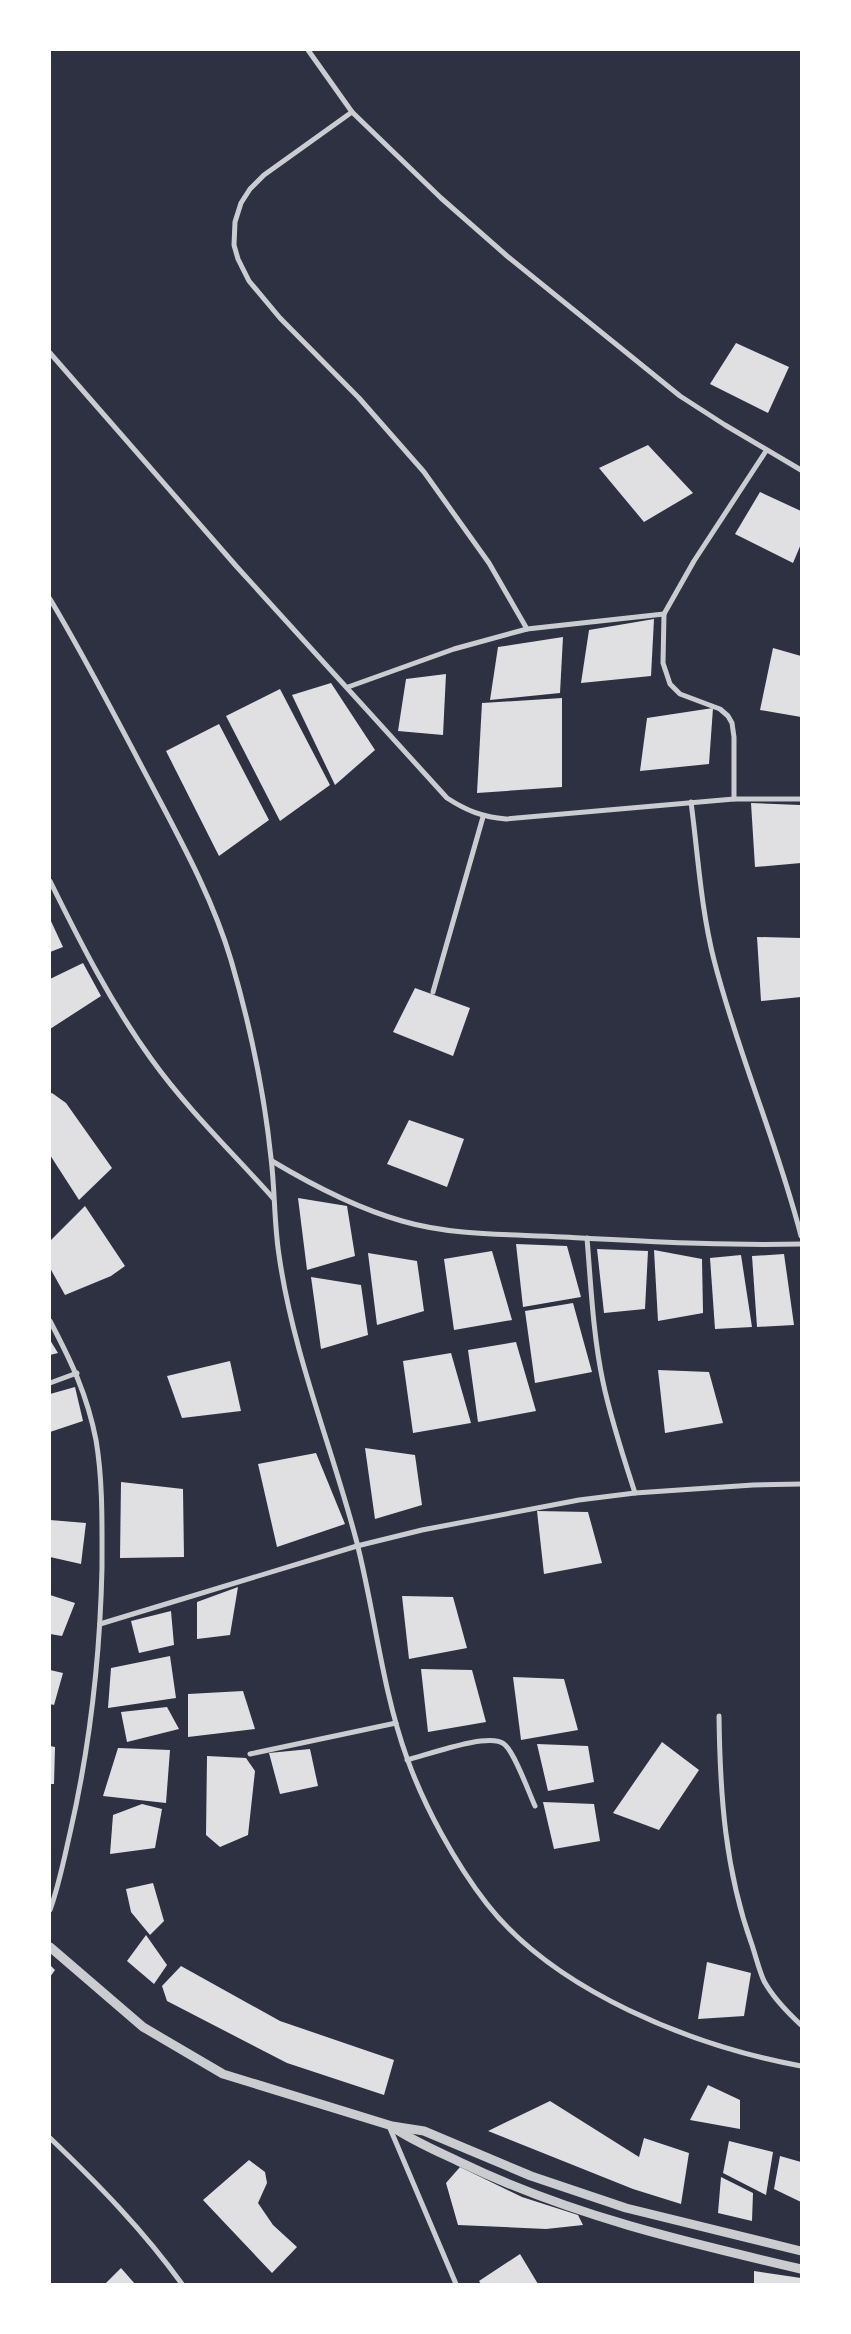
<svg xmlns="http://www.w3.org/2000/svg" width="851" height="2334" font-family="Raleway,sans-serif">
<rect width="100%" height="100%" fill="#2d3142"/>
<g fill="#e0e0e3">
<polygon points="736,343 789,367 768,413 710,384"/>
<polygon points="648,445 693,493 644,522 599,468"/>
<polygon points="760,492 801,511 801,544 793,563 735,534"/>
<polygon points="654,619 651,676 581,683 589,630"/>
<polygon points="563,637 560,693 490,700 498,647"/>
<polygon points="773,648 801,656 801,717 760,710"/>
<polygon points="446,674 443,735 398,731 406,679"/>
<polygon points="331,683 375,750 335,785 292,695"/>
<polygon points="280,689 330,785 280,821 226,716"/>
<polygon points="562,698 562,787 477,793 482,703"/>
<polygon points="713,708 709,764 640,771 647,718"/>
<polygon points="219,724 269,820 219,856 166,751"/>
<polygon points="751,803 800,805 801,863 755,867"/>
<polygon points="50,919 63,947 50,952"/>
<polygon points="757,937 801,938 801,997 761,1001"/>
<polygon points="83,963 101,996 50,1029 50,979"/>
<polygon points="415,988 470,1008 453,1056 393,1032"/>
<polygon points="52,1093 66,1103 112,1168 79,1200 50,1155 50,1094"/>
<polygon points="409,1120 464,1139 447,1187 387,1164"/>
<polygon points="298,1198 347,1206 355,1256 307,1270"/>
<polygon points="85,1206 125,1266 111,1276 65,1295 50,1268 50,1241"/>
<polygon points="516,1244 567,1246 581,1297 523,1307"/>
<polygon points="597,1249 648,1251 645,1309 604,1313"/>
<polygon points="654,1250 702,1259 703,1313 658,1321"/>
<polygon points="492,1251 512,1320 454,1330 444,1259"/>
<polygon points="368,1253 417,1261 424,1311 377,1325"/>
<polygon points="784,1254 794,1325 757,1327 752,1256"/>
<polygon points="741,1255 752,1327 715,1329 710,1258"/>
<polygon points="311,1277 361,1285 368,1335 321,1349"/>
<polygon points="573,1303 592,1372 535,1383 525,1311"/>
<polygon points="50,1340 58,1353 50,1355"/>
<polygon points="516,1342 536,1411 478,1422 468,1350"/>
<polygon points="451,1353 471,1423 413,1433 403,1361"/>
<polygon points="230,1361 241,1411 182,1418 167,1376"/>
<polygon points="658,1370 709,1372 723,1423 665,1433"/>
<polygon points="75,1387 83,1421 50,1432 50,1394"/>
<polygon points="365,1448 415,1455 422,1505 375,1519"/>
<polygon points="316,1453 345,1524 277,1547 258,1464"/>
<polygon points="121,1482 183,1489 184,1557 120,1558"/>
<polygon points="537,1511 588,1512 602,1563 544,1574"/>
<polygon points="50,1520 86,1523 81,1564 50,1557"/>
<polygon points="238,1587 230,1635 197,1639 197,1602"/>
<polygon points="50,1595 75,1603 62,1636 50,1634"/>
<polygon points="402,1596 453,1597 467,1648 409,1659"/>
<polygon points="171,1611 174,1645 139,1653 131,1621"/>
<polygon points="170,1656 176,1698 108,1708 111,1668"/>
<polygon points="421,1669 472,1670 486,1722 428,1732"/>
<polygon points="50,1670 63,1673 54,1705 50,1704"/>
<polygon points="513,1677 564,1679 578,1730 521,1740"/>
<polygon points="243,1691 255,1729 188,1737 188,1694"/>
<polygon points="167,1707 179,1729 127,1742 121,1712"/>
<polygon points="662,1742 699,1770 659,1830 613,1813"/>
<polygon points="537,1744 588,1746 594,1782 548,1791"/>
<polygon points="50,1746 55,1747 54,1784 50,1784"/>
<polygon points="118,1748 170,1750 166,1803 103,1796"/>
<polygon points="310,1749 318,1786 280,1794 269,1753"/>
<polygon points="207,1756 246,1758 255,1771 248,1835 220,1847 206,1835"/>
<polygon points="543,1802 594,1804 600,1841 554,1849"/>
<polygon points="142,1804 162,1809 155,1848 110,1854 113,1815"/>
<polygon points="153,1883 164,1921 150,1935 131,1912 126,1889"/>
<polygon points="146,1935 167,1965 154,1984 127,1961"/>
<polygon points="707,1962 751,1973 744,2016 698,2019"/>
<polygon points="50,1965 55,1970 50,1977"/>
<polygon points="181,1966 280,2021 394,2060 384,2095 287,2063 167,2001 162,1986"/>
<polygon points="708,2085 740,2100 740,2129 690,2120"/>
<polygon points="550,2101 639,2157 644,2138 689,2153 681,2204 633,2189 488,2131"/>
<polygon points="729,2141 773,2152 766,2195 723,2173"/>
<polygon points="780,2156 801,2162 801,2202 774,2189"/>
<polygon points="249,2160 265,2172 267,2183 258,2203 273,2225 297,2247 272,2273 203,2200"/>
<polygon points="460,2167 522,2197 578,2215 583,2225 546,2229 458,2225 446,2183"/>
<polygon points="721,2177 753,2193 752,2221 718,2213"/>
<polygon points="520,2254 538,2284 481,2284 479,2281"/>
<polygon points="121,2268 135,2284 105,2284"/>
<polygon points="754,2271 801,2278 801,2284 754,2284"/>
</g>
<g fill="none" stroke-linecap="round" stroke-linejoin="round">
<g stroke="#caccd0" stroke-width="5">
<polyline points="308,50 352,112 441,198 507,256 680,396 725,425 801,470"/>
<polyline points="352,112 264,175 250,189 241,203 235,222 234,245 238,259 249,281 280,318 359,398 424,472 489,563 527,629"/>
<path d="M 50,353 L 237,567 L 447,798 C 467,811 483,817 506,819 L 734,799 L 801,799"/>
<path d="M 50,599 C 86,659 118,722 151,784 C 181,841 213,899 231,960 C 250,1025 264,1091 271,1158 C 275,1190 274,1223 279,1255 C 293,1354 332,1447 357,1543 C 375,1614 382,1689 407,1758 C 424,1806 455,1863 487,1904 C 556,1992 693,2046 801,2066"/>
<polyline points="348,687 454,649 527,629 664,614"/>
<polyline points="734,799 734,737 732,723 728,716 720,709 680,694 670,684 663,663 664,614 694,561 766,451"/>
<path d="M 691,802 C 698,855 701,909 714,960 C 738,1054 777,1142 801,1236"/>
<path d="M 50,881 C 80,942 112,1005 152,1060 C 188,1110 232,1152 273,1198"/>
<polyline points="433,992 483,817"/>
<path d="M 272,1161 C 312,1185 356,1208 402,1221 C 453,1236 510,1234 563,1237 C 643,1241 721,1246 801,1244"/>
<path d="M 587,1238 C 591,1286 593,1335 603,1382 C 611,1420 623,1456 635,1493"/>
<path d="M 50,1321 C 71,1361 87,1394 96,1440 C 103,1481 102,1526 102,1568 C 100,1657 90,1746 70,1833 C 64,1859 59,1885 50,1910"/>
<polyline points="50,1383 77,1373"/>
<polyline points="100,1624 357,1546 422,1530 579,1500 635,1493 753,1485 801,1484"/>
<path d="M 719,1716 C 720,1795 725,1870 752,1945 C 756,1957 759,1970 764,1981 C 773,1998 787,2012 801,2025"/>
<polyline points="250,1754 396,1723"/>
<path d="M 407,1760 C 427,1755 489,1732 504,1744 C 514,1751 529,1793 535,1806"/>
<polyline points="389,2126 456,2284"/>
<path d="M 50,2138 C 98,2184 143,2230 182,2284"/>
</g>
<g stroke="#caccd0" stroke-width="9">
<polyline points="50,1947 143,2027 223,2074 392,2126 424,2131 531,2176 626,2208 801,2251"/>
<path d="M 394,2128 C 415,2142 439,2152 462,2163 C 570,2215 685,2242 801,2269"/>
</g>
</g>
<rect width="851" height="2334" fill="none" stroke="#ffffff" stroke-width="102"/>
</svg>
